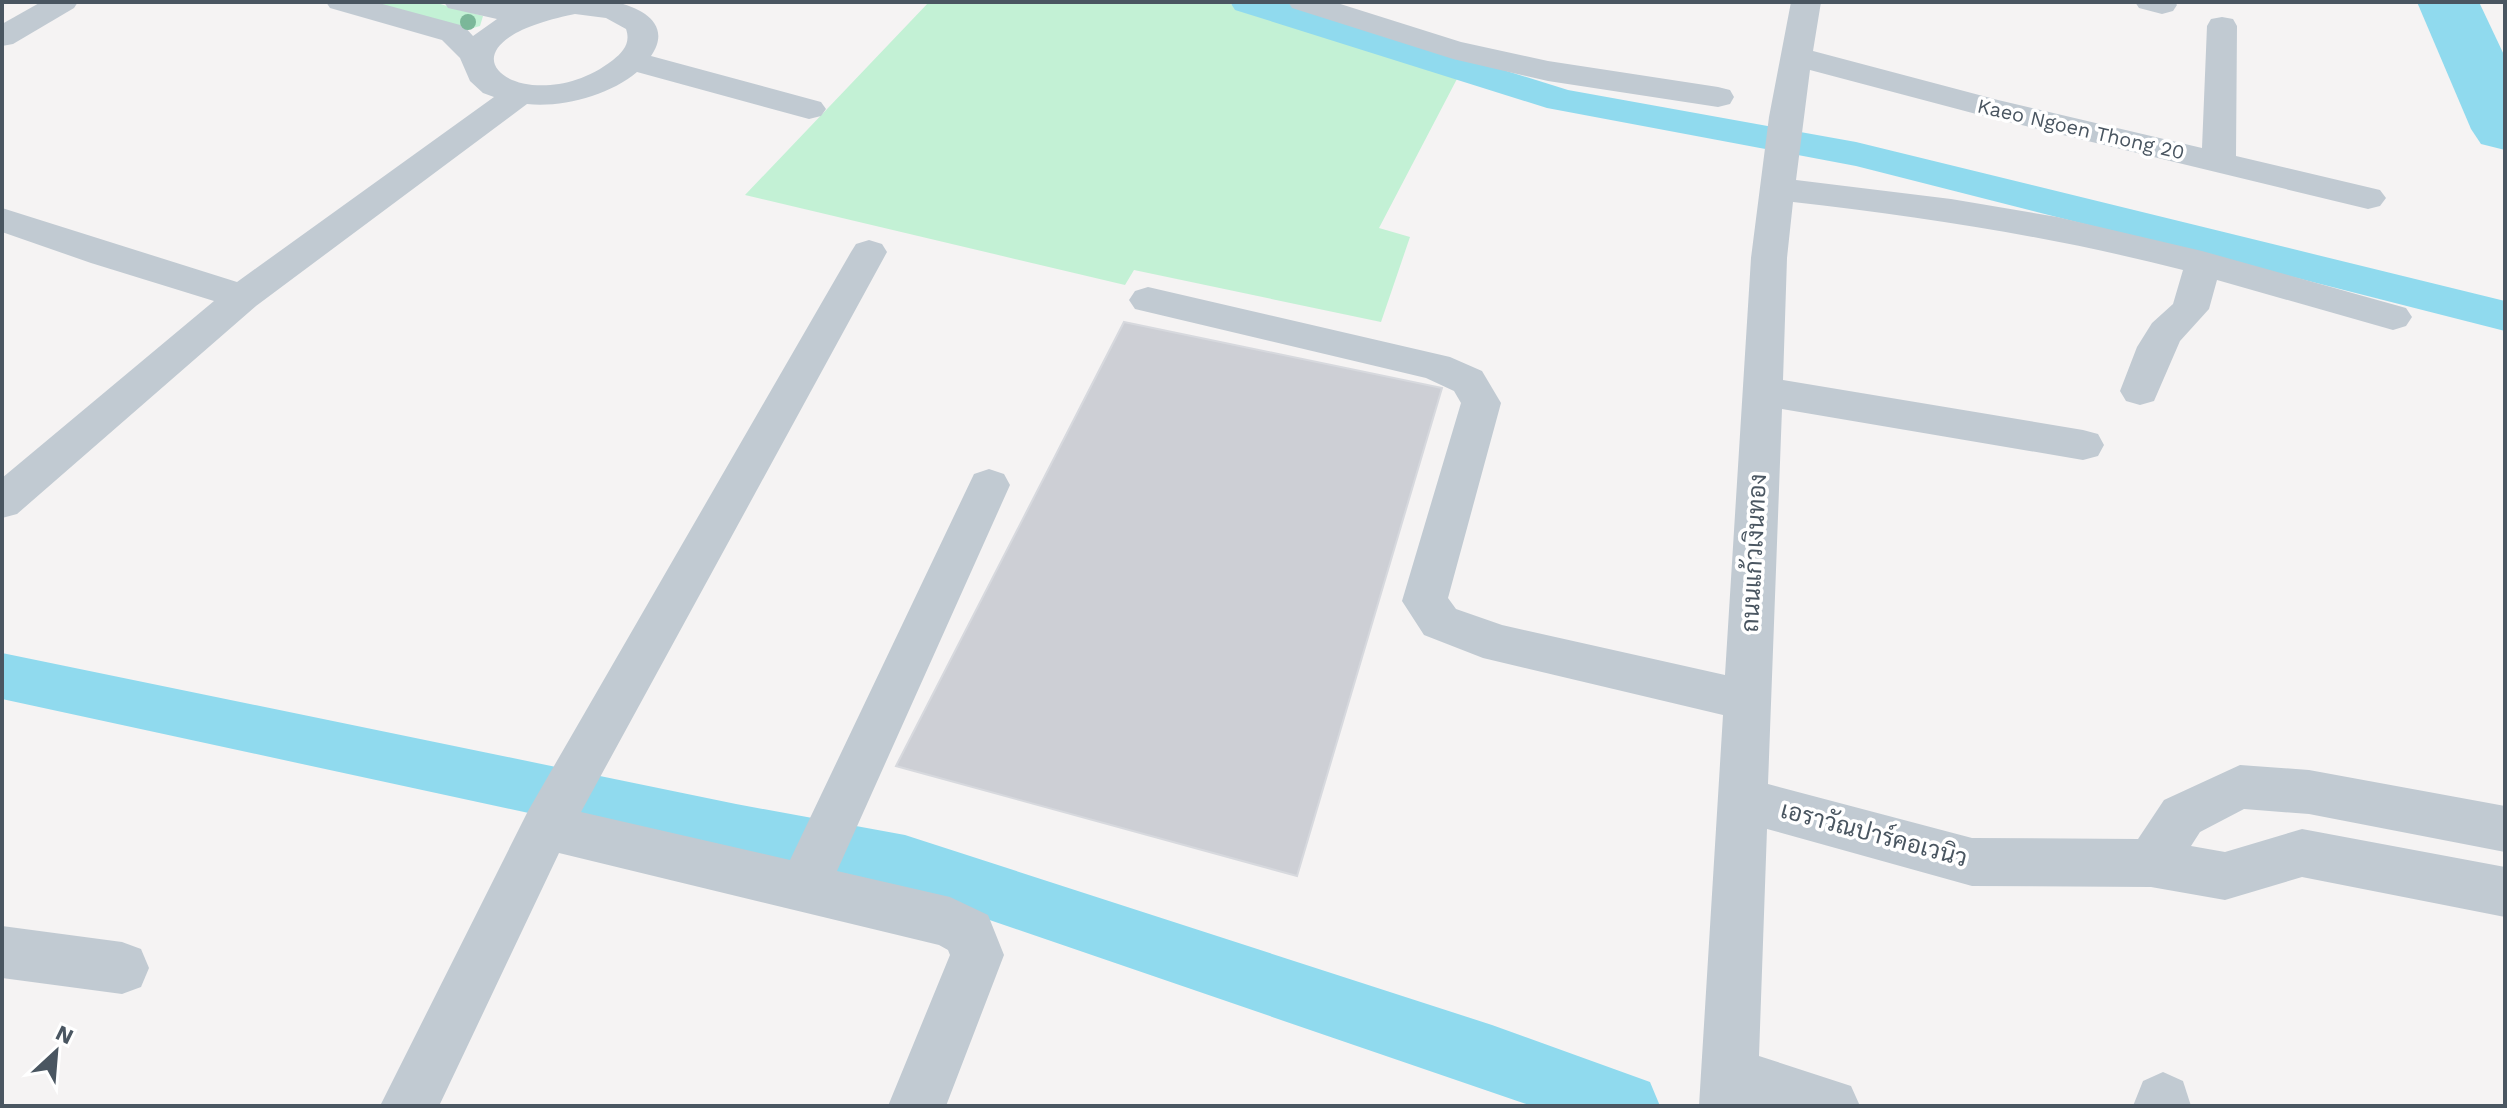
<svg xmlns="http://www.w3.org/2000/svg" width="2507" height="1108" font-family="'Work Sans',Sarabun,sans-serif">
<rect width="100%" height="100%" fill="#f5f3f3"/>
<g fill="#c3f1d5">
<polygon points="370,2 433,2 483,16 480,26 466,30"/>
<polygon points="929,2 1224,2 1458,77 1379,228 1410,237 1381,322 1134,270 1125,285 745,195"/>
</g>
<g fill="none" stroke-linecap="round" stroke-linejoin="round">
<g fill="#90daee" fill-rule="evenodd">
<polygon points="1230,2 1285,2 1568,90 1856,142 2505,301 2505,331 1856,166 1547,108 1235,10"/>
<polygon points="2,653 736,804 905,835 1492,1025 1650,1082 1660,1106 1532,1106 905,891 736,858 2,699"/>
</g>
<polygon fill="#90daee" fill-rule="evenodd" points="2417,2 2479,2 2505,57 2505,150 2481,144 2471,129"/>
</g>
<polygon fill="#cdcfd5" stroke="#d7d9de" stroke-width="2" points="1124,322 1442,388 1297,876 896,766"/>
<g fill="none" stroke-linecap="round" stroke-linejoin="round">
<g fill="#c1cad2" fill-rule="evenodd">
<polygon points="41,2 78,2 74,8 13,44 2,46 2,24"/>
<path d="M 326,2 L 375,2 L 464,26 L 473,36 L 497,19 L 448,8 L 444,2 L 616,2 C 644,9 672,25 651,56 L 821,102 L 826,109 L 821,116 L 809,119 L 637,72 C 610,95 562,108 527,104 L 256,306 L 17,514 L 2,518 L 2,478 L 214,301 L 91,263 L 2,232 L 2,208 L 237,282 L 494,97 L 483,93 L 470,81 L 460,58 L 442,40 L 330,8 ZM 575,14 L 606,18 L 626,29 C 631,43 623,52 613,60 C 528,126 414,46 575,14 Z"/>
<polygon points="1288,2 1334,2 1461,42 1548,61 1718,87 1730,90 1734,97 1730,104 1718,107 1548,81 1453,59 1292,8"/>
<path d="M 1791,2 L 1821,2 L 1813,51 L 1998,100 L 2202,148 L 2207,26 L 2211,19 L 2222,17 L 2233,19 L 2237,26 L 2236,156 L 2380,190 L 2386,198 L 2380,206 L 2368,209 L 1980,115 L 1810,70 L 1796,180 L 1951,199 L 2057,217 L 2202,251 L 2406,308 L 2412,317 L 2406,326 L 2393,330 L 2217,280 L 2209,309 L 2180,341 L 2154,401 L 2140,405 L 2126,401 L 2120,391 L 2137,347 L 2152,323 L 2173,304 L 2183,270 C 2054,237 1925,217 1793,202 L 1787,258 L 1783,380 L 2083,430 L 2098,434 L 2104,445 L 2098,456 L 2083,460 L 1782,409 L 1768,784 L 1972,838 L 2138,839 L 2164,800 L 2240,765 L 2309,770 L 2505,806 L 2505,852 L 2309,814 L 2244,809 L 2200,832 L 2191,846 L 2225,852 L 2302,829 L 2505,867 L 2505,917 L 2302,877 L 2225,900 L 2151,887 L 1972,886 L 1767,829 L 1759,1056 L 1851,1086 L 1860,1106 L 1699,1106 L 1723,715 L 1483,658 L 1424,635 L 1402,601 L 1461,403 L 1454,391 L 1426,378 L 1135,309 L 1129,300 L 1135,291 L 1148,287 L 1450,357 L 1482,371 L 1501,403 L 1448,598 L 1456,609 L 1502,625 L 1725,675 L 1751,258 L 1769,117 Z"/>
<polygon points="2135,2 2175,2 2177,5 2173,11 2162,14 2139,8"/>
<polygon points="869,240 882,244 887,252 581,812 790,860 974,474 989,469 1004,474 1010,485 837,871 950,897 988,915 1004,955 946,1106 888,1106 950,955 948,950 939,945 559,853 439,1106 380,1106 528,811 851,252 856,244"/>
<polygon points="2,926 122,942 141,949 149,968 141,987 122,994 2,978"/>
<polygon points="2163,1072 2183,1081 2191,1106 2133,1106 2143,1081"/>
</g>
</g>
<circle fill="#7bb799" cx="468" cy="22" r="8"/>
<g text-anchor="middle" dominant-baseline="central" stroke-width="7" stroke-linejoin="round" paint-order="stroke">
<g font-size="20" fill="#4a5661" stroke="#fff">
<text transform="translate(2081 129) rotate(13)">Kaeo Ngoen Thong 20</text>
</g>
<g font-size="24" fill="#4a5661" stroke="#fff">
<text transform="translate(1754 553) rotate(-87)">ถนนแก้วเงินทอง</text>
<text transform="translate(1874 834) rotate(15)">เอราวัณปาร์คอเวนิว</text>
</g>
</g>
<rect width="2507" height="1108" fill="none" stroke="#4a5661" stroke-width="8"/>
<g transform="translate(56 1052) rotate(26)" stroke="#ffffff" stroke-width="6" paint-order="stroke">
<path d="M0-6L14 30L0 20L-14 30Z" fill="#4a5661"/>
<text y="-12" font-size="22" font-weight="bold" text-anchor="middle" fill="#4a5661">N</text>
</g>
</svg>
